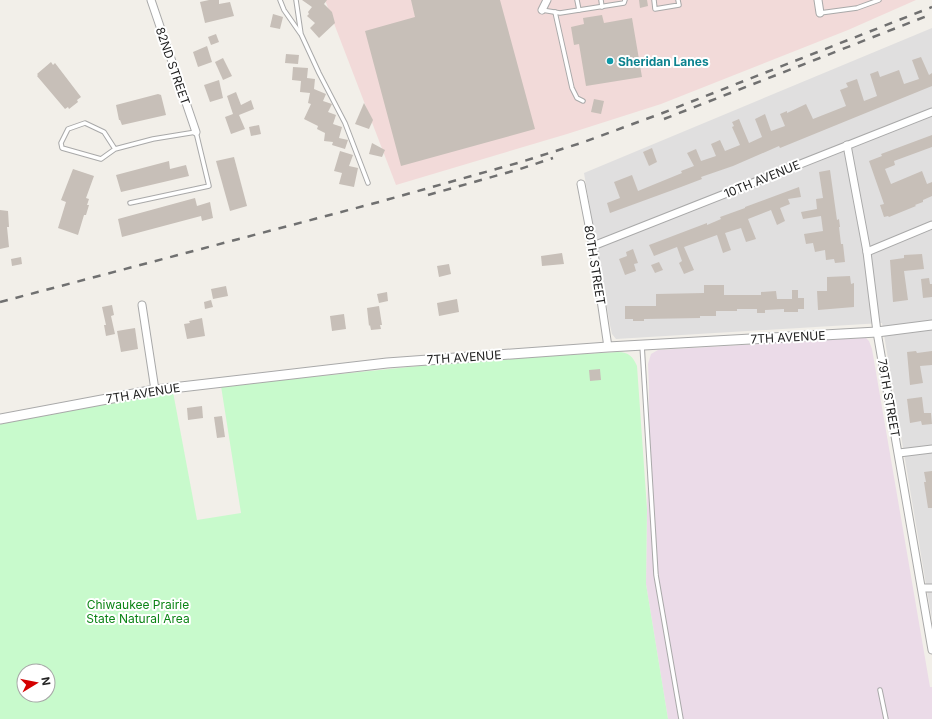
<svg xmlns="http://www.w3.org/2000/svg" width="932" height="719" font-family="Inter,sans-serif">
<rect width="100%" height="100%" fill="#f2efe9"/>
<polygon fill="#e0dfdf" points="932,28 932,620 882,323 616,339 612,334 610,325 584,173"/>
<polygon fill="#f2dad9" points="325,0 916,0 848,30 661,104 567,134 396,185"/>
<polygon fill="#ebdbe8" points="860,338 866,338 869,341 872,349 930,687 932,687 932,719 668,719 646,584 649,387 648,364 651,354 658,350"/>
<path fill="#c8facc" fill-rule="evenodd" d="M 618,352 C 629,352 633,357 637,366 L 647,509 L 646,584 L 668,719 L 0,719 L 0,423 L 128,399 L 173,392 L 197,520 L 241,513 L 221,386 L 478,360 ZM 24,671 L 48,671 L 48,695 L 24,695 Z"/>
<g fill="#c7bfb8">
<polygon points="209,0 219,0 219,4 230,2 234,16 205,23 200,2"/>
<polygon points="302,0 327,0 324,4 332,12 335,23 319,38 310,28 315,23 307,16 309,14 308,12 312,7"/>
<polygon points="411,0 500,0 535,129 401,166 365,31 415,17"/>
<polygon points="639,0 647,0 648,6 640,8"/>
<polygon points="273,14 283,17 280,29 270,27"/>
<polygon points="602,15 604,23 632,18 642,77 586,86 579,44 574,45 571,27 584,24 583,18"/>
<polygon points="216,34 219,42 211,45 208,37"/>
<polygon points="207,46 212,62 198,67 193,52"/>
<polygon points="286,54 299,55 298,64 285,63"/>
<polygon points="921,57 929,75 932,73 932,86 780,148 779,146 733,166 701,177 702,179 681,187 610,213 607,203 620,198 614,182 632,175 638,191 682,173 681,171 694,166 687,153 696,149 701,161 716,156 711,144 720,140 725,151 740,145 732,127 734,126 732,122 739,119 749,143 762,137 755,119 765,114 771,131 785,126 780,114 787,111 787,113 806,104 813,119 846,106 840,90 848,87 846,83 857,79 864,101 877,96 870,74 878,71 880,77 899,70 904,84 919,79 912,60"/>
<polygon points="223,58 232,76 223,80 215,62"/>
<polygon points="51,62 53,65 55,63 81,97 77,100 78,102 69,109 68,107 65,109 37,76 38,75 37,74"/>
<polygon points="293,67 308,68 307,78 315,79 314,89 326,94 323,101 332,104 328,112 336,115 333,124 342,127 339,138 348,140 345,149 332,145 333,142 324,141 325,133 317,129 318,126 304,119 311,104 308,103 310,93 300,92 301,81 292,80"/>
<polygon points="219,80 223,98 210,102 204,85"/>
<polygon points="236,92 241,105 251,100 254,109 239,115 245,129 231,134 225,117 233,114 227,96"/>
<polygon points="158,94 161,95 166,115 122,125 120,120 119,120 116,105"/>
<polygon points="594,99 604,101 601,114 591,112"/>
<polygon points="364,103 373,120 369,129 355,124"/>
<polygon points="259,125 261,134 251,136 249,127"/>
<polygon points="932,135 932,147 894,161 895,165 885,169 891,184 922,171 927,184 932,182 932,196 923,200 923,202 915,205 916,206 889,217 888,216 884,217 880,205 884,204 869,161 882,156 881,154"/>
<polygon points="372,143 385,150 382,157 369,154"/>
<polygon points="652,148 657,162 649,166 643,152"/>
<polygon points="340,151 353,155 349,166 358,168 354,187 339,184 342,173 334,171"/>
<polygon points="234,157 247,206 230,211 216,161"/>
<polygon points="169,161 170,169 186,165 189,176 121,192 116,175"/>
<polygon points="73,169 94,176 86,198 89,199 87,205 89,205 86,215 84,215 78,235 58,228 66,202 61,200"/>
<polygon points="830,170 837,220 839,219 840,227 839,227 841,244 843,244 845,262 835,263 834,259 826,260 825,250 815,252 813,243 806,244 804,234 823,231 821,216 803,219 801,212 817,209 816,199 823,198 819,172"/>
<polygon points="799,187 801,197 788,199 790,204 780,208 785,221 777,225 771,210 748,219 756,239 746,242 741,228 725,233 731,250 723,253 717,235 684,247 694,270 684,274 679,263 682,261 677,247 654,256 649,245 707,223 707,225 721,219 720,217 745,208 745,207"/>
<polygon points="195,198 197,206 210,202 213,218 202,221 201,216 122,237 118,219"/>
<polygon points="0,210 8,211 9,227 7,227 9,247 0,249"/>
<polygon points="633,249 638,263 634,264 636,271 625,275 619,259 627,256 626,252"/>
<polygon points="562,253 564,264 542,266 541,256"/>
<polygon points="922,254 924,269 904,271 908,300 893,302 890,260 904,258 904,255"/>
<polygon points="21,257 22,264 12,266 11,259"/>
<polygon points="659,262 663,270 655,273 651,265"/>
<polygon points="449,264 451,274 439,277 437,266"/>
<polygon points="850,276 851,284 854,283 854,307 818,310 817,291 827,291 827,277"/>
<polygon points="929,278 930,284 932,284 932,297 923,298 921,279"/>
<polygon points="704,285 724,285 724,295 761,295 761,292 776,291 777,299 792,299 792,290 798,290 798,298 804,298 804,309 798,309 798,312 784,312 784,309 765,310 765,313 757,313 757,309 737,309 737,311 716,311 716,316 700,316 700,318 644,319 644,321 633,321 633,319 625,319 625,306 656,306 656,294 704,293"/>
<polygon points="226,286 228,296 213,299 211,289"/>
<polygon points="387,292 388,301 379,303 377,294"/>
<polygon points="457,299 459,312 439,316 437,303"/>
<polygon points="211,300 213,307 205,309 204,302"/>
<polygon points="112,305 114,315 111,316 115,334 106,336 104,325 106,325 102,307"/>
<polygon points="379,306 382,325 380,325 381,329 371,330 370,325 369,326 367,308"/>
<polygon points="344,314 346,329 332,331 330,316"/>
<polygon points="202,318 205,336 187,339 184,324 190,323 189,321"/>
<polygon points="135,328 138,349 121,352 117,331"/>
<polygon points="916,351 917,353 932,351 932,365 920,366 923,383 910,385 907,352"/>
<polygon points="600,369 601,380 590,381 589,370"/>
<polygon points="922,397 924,413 931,413 932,424 922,425 921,421 910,423 907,399"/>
<polygon points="202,406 203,418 188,420 187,408"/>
<polygon points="222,416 225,437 217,438 214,417"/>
<polygon points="932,471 932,508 928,508 924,482 926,482 924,472"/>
</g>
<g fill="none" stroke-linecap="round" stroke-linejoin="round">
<g stroke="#a9a9a9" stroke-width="5.5">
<g id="service">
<polyline points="280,0 284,10 300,33"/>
<polyline points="296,0 301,34 319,73 345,123 368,183"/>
<polyline points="577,0 579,10"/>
<polyline points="601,0 602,7"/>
<polyline points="654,0 655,9 679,5 678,0"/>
<polyline points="542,10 560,13 624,3 625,0"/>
<polyline points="555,12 572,88 577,98 583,101"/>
<polyline points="820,13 857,8 879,0"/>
<polyline points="115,149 104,132 85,123 68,129 61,143 62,148 101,159 115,149 153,139 196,132 209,186 130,203"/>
<polyline points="642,345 656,575 681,719"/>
<polyline points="880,690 886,719"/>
</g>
</g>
<g stroke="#a9a9a9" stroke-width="9">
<g id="minor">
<polyline points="151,0 196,132"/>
<polyline points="818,0 820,13"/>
<polyline points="542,10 547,0"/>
<polyline points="847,145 867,252 877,332 932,650"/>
<polyline points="581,184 593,246 608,347"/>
<polyline points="593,246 932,112"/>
<polyline points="867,252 932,225"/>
<polyline points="142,305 155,390"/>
<polyline points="899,453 932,449"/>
<polyline points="922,588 932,588"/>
</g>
</g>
<g stroke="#a9a9a9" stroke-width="11">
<polyline id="tertiary" points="0,419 155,390 387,363 608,347 877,332 932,325"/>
</g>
<use href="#service" stroke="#fff" stroke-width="3.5"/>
<use href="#minor" stroke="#fff" stroke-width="7"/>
<use href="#tertiary" stroke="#fff" stroke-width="9"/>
<g stroke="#707070" stroke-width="2.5" stroke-dasharray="8 8" stroke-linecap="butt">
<polyline points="664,119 932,14"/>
<polyline points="428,195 520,169 553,158"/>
<polyline points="0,302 379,202 521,162 581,143 660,114 932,7"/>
</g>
</g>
<circle fill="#0f9aa8" stroke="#fff" stroke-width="1.5" cx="610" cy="61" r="4"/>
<g text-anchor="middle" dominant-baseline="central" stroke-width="4" stroke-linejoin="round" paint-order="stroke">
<g font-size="12" font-weight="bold" fill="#0d838f" stroke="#fff" text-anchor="start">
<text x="618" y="61">Sheridan Lanes</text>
</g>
<g font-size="12" fill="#222" stroke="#fff">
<text transform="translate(173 66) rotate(71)">82ND STREET</text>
<text transform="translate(762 179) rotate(-22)">10TH AVENUE</text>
<text transform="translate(595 265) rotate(81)">80TH STREET</text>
<text transform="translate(788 337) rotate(-3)">7TH AVENUE</text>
<text transform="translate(464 357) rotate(-4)">7TH AVENUE</text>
<text transform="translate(143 393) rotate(-9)">7TH AVENUE</text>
<text transform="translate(889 398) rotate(80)">79TH STREET</text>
</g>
<g font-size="12" fill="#0c8416" stroke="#fff">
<text x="138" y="604">Chiwaukee Prairie<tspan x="138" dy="14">State Natural Area</tspan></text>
</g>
</g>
<g transform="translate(36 683) rotate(80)"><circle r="19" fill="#ffffff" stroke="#a7a7a7"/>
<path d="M0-3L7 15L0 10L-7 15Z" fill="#d40000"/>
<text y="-6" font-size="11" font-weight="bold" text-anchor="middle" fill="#222222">N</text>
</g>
</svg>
